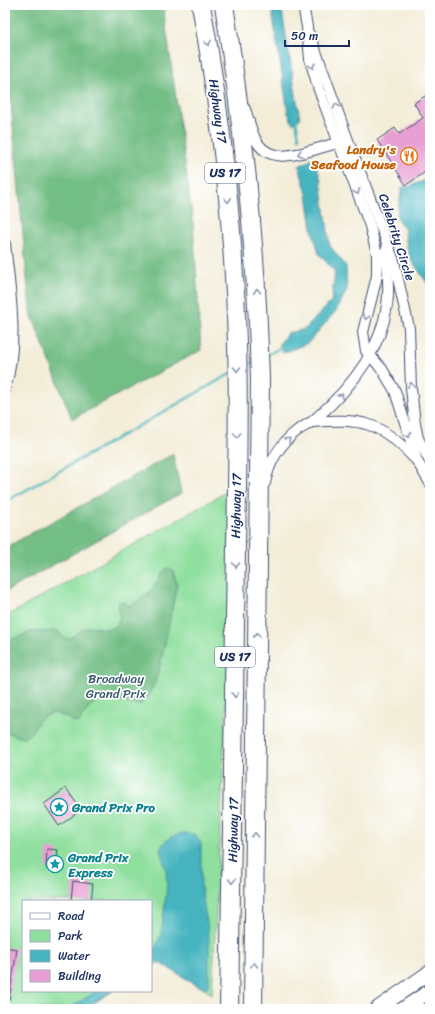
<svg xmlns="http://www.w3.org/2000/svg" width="435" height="1014" font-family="Sriracha,sans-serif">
<rect width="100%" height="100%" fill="#fff"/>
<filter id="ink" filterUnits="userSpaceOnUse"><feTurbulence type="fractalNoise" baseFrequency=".025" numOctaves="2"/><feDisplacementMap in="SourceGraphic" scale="8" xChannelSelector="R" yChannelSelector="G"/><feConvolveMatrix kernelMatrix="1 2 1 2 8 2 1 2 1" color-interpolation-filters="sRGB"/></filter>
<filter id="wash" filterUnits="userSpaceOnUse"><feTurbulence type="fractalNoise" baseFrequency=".012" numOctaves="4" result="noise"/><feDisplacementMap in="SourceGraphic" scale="16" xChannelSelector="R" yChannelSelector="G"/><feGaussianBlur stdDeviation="0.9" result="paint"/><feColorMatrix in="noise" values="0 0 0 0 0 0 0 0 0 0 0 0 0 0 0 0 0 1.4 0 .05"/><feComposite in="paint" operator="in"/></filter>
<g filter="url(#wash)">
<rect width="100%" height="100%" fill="#f3edd8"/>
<polygon fill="#8fdf9e" stroke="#55877e" points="237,486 212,994 160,962 151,967 151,901 23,901 23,991 113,991 85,1009 5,1009 5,617"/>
<g fill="#73be85" stroke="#477672">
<polygon points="5,5 163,5 193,222 201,350 72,419 30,311 10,92 5,82"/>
<polygon points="173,454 181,493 5,592 5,548"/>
<path d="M 168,568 L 173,570 L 177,585 L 163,653 L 156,680 L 148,696 L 140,705 C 108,700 97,689 79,723 C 69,722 61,711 50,714 C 31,717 36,749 8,732 L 5,733 L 5,642 L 31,632 L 58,631 L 64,638 L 70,639 C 76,634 81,629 88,627 C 99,625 113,636 119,620 C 121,613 117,609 119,601 L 124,602 L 130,606 C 139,601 146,596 153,588 C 158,581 160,573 168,568 Z"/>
</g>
<g fill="#45b4bf" stroke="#30728e">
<polygon points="271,5 281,5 300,119 293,124 288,113"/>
<polygon points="314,158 321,180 330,246 346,266 347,290 336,311 308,343 283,353 279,344 288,333 305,329 331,302 335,272 319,254 312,229 307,194 299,166"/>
<polygon points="430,178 430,287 411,260 407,247 404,227 399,222 397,215 402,187 408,187"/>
<polygon points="182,833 194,834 201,843 201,887 209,936 209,984 206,988 198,986 157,961 151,964 151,957 161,935 167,886 166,870 160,850 162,845 169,838"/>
<polygon points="97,991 112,991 83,1009 68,1009"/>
</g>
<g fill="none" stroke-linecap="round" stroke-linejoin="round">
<g stroke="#45b4bf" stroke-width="2.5">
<polyline points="296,120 299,138"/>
<polyline points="265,356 282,347"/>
<polyline points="244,367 254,362"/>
<polyline points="5,502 230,374"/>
</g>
</g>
<g id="blocks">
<g fill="#e79ed2">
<polygon points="430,93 430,169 406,185 377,140 395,128 399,134 423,118 414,103"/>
<polygon points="66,788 81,810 59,826 44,804"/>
<polygon points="47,849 58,850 56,869 46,868"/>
<polygon points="73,881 93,884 91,901 71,901"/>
<polygon points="5,947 17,949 9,1000 5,999"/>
</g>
</g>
</g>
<g filter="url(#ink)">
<use href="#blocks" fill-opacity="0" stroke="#3b4c70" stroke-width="1"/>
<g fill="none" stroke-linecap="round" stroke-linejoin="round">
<g stroke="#3b4c70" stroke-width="12">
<g id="street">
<polyline points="303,5 307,27 310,59 319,90 370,226 377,254 377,276 363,332 366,351 382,369 395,391 417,461 430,483"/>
<polyline points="310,35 349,143 394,261 409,328 411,388 415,424 418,438 430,462"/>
<path d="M 245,109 C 248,117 250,127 254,136 C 269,174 316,146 343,142"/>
<path d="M 5,244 C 10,291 19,342 5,389"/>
<path d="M 312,422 C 360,418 380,421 414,458"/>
<path d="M 265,483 C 269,462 281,443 298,430 C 303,427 309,424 314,420 C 349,390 381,352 387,305 C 390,287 387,268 386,250"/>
</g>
</g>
<g stroke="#3b4c70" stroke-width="16">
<g id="secondary">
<polyline points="377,1009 430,972"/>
<polyline points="403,1009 430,991"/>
</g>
</g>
<g stroke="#3b4c70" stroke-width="20">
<g id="highway">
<path d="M 201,5 C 221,116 234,229 237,342 C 239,411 237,480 236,549 C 235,702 231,856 229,1009"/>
<path d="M 224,5 C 244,129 257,254 260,381 L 253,1009"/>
</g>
</g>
<use href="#street" stroke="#fff" stroke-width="10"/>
<use href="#secondary" stroke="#fff" stroke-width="14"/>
<use href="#highway" stroke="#fff" stroke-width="18"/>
</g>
<defs><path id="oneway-chevron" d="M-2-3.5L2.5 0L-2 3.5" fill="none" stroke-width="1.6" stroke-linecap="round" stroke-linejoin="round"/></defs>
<g stroke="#8d97ae">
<use href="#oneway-chevron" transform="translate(208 43) rotate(81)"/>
<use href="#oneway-chevron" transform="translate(312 66) rotate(74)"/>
<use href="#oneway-chevron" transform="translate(336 106) rotate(-109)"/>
<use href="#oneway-chevron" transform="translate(300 154) rotate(160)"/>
<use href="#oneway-chevron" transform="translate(357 192) rotate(68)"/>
<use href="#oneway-chevron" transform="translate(228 200) rotate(84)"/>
<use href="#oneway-chevron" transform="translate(257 291) rotate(-94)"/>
<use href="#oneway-chevron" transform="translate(366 317) rotate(106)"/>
<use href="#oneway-chevron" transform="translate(237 369) rotate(89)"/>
<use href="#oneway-chevron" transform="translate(411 385) rotate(-93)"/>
<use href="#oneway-chevron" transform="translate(341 396) rotate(-49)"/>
<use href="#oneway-chevron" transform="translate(237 435) rotate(91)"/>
<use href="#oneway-chevron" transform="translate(408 435) rotate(72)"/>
<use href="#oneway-chevron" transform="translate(288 440) rotate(-44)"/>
<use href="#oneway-chevron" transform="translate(236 565) rotate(90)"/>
<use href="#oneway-chevron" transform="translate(257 635) rotate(-89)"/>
<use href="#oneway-chevron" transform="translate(235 695) rotate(90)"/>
<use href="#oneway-chevron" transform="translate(255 835) rotate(-89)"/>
<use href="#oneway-chevron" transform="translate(232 881) rotate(91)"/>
<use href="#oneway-chevron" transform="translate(254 965) rotate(-89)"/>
</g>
</g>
<defs>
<g id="restaurant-ring" transform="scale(0.9)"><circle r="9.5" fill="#fff" stroke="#e8710a" stroke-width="1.5"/><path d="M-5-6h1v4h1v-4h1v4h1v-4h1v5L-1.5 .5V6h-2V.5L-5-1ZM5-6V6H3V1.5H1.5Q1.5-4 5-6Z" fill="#e8710a"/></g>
<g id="sight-ring" transform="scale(0.9)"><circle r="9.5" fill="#fff" stroke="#0f9aa8" stroke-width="1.5"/><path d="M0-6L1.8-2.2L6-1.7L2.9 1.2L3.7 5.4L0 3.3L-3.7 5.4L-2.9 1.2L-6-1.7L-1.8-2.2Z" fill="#0f9aa8"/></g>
</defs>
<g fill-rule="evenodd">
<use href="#restaurant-ring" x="409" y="156"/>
<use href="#sight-ring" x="59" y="807"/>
<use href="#sight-ring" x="55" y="864"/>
</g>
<g text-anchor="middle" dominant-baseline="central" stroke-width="3.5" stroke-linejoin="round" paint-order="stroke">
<g fill="#fff" stroke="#5f6d8e" stroke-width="1">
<rect x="205" y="163" width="40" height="20" rx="3"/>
<rect x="215" y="647" width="40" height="20" rx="3"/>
</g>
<g font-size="12" font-weight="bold" fill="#1b2f5e">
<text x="225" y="173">US 17</text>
<text x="235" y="657">US 17</text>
</g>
<g font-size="13" fill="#1b2f5e" stroke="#fff">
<text transform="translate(218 111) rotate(82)">Highway 17</text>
<text transform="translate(397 237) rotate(72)">Celebrity Circle</text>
<text transform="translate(236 506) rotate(-89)">Highway 17</text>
<text transform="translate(233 830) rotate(-89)">Highway 17</text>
</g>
<g font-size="13" font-weight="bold" fill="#c56008" stroke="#fff" text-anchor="end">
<text x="396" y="149">Landry's<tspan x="396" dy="15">Seafood House</tspan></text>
</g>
<g font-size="13" fill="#385b6e" stroke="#fff">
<text x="116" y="678">Broadway<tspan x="116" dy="15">Grand Prix</tspan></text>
</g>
<g font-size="13" font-weight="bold" fill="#0d838f" stroke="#fff" text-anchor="start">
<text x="72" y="807">Grand Prix Pro</text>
<text x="68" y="857">Grand Prix<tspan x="68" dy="15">Express</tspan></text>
</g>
</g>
<rect width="435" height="1014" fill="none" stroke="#fff" stroke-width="20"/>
<rect x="22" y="900" width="130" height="92" fill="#ffffff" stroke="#a4acbf"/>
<rect x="30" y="913" width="20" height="6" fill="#ffffff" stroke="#a4acbf"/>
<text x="58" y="920" font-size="12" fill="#1b2f5e">Road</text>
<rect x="30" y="930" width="20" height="12" fill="#8fdf9e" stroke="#a4acbf"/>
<text x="58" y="940" font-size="12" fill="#1b2f5e">Park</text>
<rect x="30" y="950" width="20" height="12" fill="#45b4bf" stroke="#a4acbf"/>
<text x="58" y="960" font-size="12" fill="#1b2f5e">Water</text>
<rect x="30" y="970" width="20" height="12" fill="#e79ed2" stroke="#a4acbf"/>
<text x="58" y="980" font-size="12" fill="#1b2f5e">Building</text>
<path d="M285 40v6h64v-6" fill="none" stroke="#1b2f5e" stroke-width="2"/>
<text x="291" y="40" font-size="12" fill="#1b2f5e" stroke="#ffffff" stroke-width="3" paint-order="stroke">50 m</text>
</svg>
